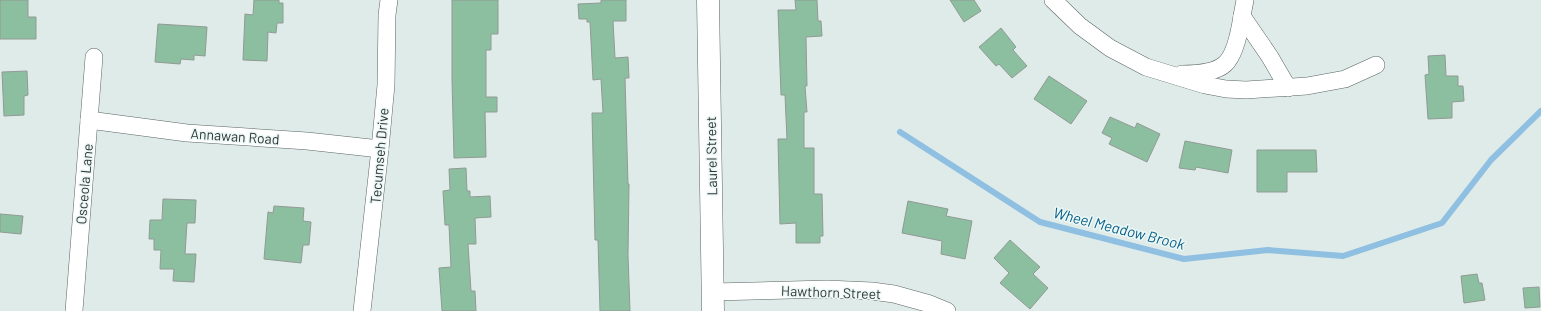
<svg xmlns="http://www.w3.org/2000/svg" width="1541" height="311" font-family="Barlow,sans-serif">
<rect width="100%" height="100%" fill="#deebe9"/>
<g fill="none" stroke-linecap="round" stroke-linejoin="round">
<polyline stroke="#8fbfe1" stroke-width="6" points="900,132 1040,222 1184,259 1268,250 1343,256 1442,223 1491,160 1541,111"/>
</g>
<g fill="#8cbfa0" stroke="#919a95">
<polygon points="0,0 28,0 28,17 36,17 36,39 0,39"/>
<polygon points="254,0 279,0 279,3 283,3 283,23 277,23 276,33 268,32 267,61 243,60 245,14 253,15"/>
<polygon points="452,0 498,0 498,34 491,34 491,50 486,50 486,97 497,97 497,112 485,112 486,157 454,158 452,80"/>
<polygon points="601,0 626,0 626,21 613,21 615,58 628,57 629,78 625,78 628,184 629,184 628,255 630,311 600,311 598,240 595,240 592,113 603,113 601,79 593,80 590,22 587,22 587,19 579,19 578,4 601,3"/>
<polygon points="795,0 817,0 818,21 821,21 822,36 806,37 807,86 805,86 807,112 804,112 804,148 814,148 814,194 822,194 823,236 820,236 820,243 796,243 796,223 780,224 778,139 787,139 785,95 781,95 778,10 796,10"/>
<polygon points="950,0 974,0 981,11 964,22"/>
<polygon points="158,24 207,27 205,56 194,55 194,60 181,59 180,64 155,62"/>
<polygon points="1001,28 1016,47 1013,50 1027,66 1012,78 999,64 996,66 979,47"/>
<polygon points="1445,55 1446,76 1458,76 1458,86 1463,86 1464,101 1452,102 1452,118 1428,119 1425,75 1429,74 1428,56"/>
<polygon points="27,71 28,95 24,96 24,115 4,116 2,72"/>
<polygon points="1049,76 1087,101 1071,124 1034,99"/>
<polygon points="1110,117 1135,128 1137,123 1160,134 1147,162 1109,144 1112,138 1102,133"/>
<polygon points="1185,141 1232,150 1228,173 1196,167 1195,170 1179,168"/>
<polygon points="1257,150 1316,150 1317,172 1287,172 1287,192 1257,192"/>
<polygon points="466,168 467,191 470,191 470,197 490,196 491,217 475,218 476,244 468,244 471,291 475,291 476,311 442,311 439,268 451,267 449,225 445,225 443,191 450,190 449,169"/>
<polygon points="163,199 196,200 195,223 187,223 185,254 196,254 194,282 173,281 174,269 160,269 161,250 154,250 154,239 149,239 150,220 162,220"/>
<polygon points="908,201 948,209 946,216 972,221 965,259 941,254 942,241 902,233"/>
<polygon points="274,206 304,208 303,221 311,222 309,245 303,245 301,263 264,259 268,212 273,213"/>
<polygon points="0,214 23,216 21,234 0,232"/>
<polygon points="1010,240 1040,267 1033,274 1048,288 1030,309 1000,283 1009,273 994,258"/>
<polygon points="1477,274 1479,283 1482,283 1485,300 1464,303 1461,276"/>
<polygon points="1539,287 1540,307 1525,308 1523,288"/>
</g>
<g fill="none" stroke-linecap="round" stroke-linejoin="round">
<g stroke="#5a6563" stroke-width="18">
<g id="minor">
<polyline points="1053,0 1080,26 1110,48 1146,67 1205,85 1226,89 1246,90 1307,86 1345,79 1376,65"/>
<polyline points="1245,0 1242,16 1270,57 1288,88"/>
<path d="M 1182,74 C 1195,74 1215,73 1225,64 C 1235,55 1240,29 1242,16"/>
<polyline points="89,120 187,133 307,141 380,149"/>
<polyline points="713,292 827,289 872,291 894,294 930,304 947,311"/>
<polyline points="74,311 94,57"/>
<polyline points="362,311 380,149 386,85 387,15 389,0"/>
</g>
</g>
<g stroke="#5a6563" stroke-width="23">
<polyline id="tertiary" points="708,0 713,311"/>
</g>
<use href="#minor" stroke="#fff" stroke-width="17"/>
<use href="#tertiary" stroke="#fff" stroke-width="22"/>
</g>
<g text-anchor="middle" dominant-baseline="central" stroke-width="3" stroke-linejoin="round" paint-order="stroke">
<g font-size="14" fill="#323636" stroke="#ebf8f6">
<text transform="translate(235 136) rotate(4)">Annawan Road</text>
<text transform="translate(379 156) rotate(-85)">Tecumseh Drive</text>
<text transform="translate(711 156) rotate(-91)">Laurel Street</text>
<text transform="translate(84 184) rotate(-85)">Osceola Lane</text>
<text transform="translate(831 292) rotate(2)">Hawthorn Street</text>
</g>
<g font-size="15" font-style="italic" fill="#095d88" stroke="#ebf8f6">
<text transform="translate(1119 228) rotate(14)">Wheel Meadow Brook</text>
</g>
</g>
</svg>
